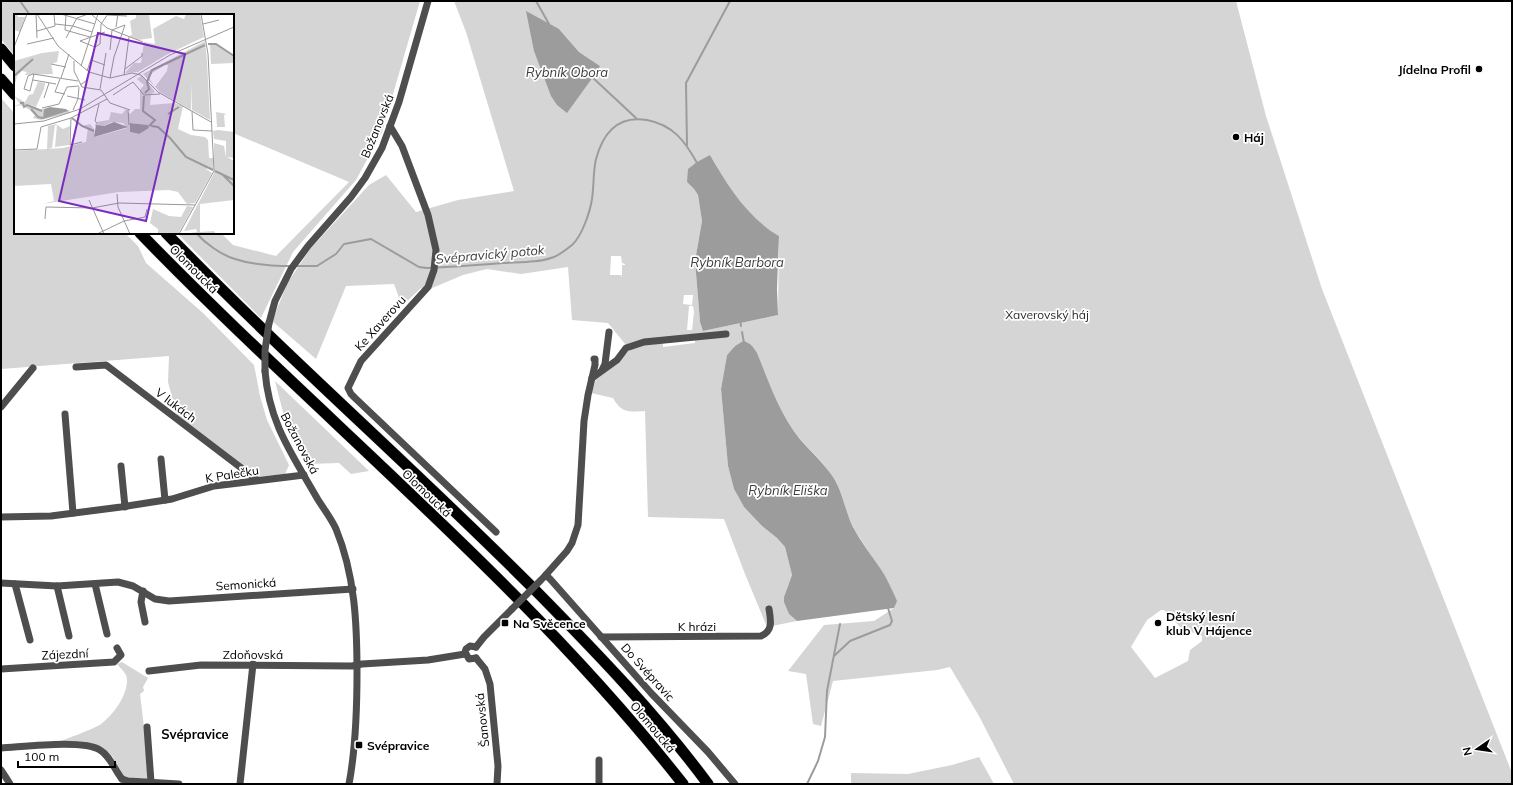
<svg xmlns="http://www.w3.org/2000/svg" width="1513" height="785" font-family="Mulish,sans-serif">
<rect width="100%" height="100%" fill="#fff"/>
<g fill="#d5d5d5" fill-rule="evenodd">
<polygon points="1,1 420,1 382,132 356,180 293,252 261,318 177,233 221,233 233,245 276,256 349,182 233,133 233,15 15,15 15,56 1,39"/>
<path d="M 454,1 L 1236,1 L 1266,116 L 1322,289 L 1512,773 L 1512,784 L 1014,784 L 979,716 L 950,667 L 937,670 L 833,681 L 821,726 L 813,724 L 806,674 L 788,671 L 824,625 L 874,621 L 894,608 L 896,601 C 886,575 869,554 855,530 C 845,514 844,493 833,477 C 821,458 803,445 790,426 C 773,400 759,369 743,341 L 735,346 L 727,355 L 721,389 L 728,466 L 734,489 L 744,507 L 762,526 L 777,538 L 785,547 L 792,575 L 784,597 L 789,614 L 797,621 L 767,627 L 745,574 L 724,519 L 648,517 L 645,411 C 629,412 621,413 613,398 L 591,393 L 596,379 L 630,350 L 608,323 L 572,320 L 568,267 L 521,274 L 487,269 L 463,275 L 425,291 L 421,288 L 402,306 L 394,284 L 346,286 L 316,359 L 272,321 L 288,282 L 311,248 L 369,185 L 386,175 L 416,212 L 458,200 L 514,191 L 466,32 ZM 559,29 L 579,52 L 600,66 L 598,70 L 584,88 ZM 710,155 C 729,187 747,217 779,236 L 778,315 L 703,331 L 700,322 L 695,261 L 702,221 L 698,195 L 694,189 L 687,182 ZM 611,256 L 621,256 L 622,263 L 625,264 L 625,265 L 622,265 L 622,277 L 621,275 L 610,275 ZM 684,295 L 693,295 L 692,305 L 683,304 ZM 689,306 L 693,306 L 694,312 L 692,330 L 687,330 ZM 695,337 L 695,343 L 663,347 L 663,340 ZM 1161,610 L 1164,610 L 1181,628 L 1202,636 L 1202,641 L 1190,650 L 1188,661 L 1155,678 L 1131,647 L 1147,620 Z"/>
<polygon points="1,98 15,114 15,233 125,233 138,246 146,263 203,313 254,365 260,396 267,420 289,465 285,474 256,477 177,415 168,382 169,356 1,369"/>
<polygon points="275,381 369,471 351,474 339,463 307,464 292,439 283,412"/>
<path d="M 122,662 L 148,678 L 143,687 L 144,691 L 140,694 L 148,760 L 149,780 L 128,779 L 122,775 L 113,757 L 101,746 L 88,743 L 56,743 C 68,738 92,730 101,724 C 114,714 127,696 127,680 C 127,673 121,669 117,664 Z"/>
<polygon points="979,757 994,784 851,784 851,773 908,774 952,765"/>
</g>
<g fill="#9c9c9c">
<polygon points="526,11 559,29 579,52 600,66 598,70 567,113 557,105 551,96 534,51"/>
<path d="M 710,155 C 728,186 748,218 779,236 L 777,289 L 778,315 L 703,331 L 700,322 L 695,261 L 702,221 L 698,195 L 694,189 L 687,182 L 688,169 L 697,162 Z"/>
<path d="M 743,341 C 751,343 753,347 757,353 C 769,382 779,413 799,438 C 810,451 823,462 833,477 C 843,492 845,511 853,527 C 861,542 871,555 880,568 C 887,578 892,590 897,601 L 894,608 L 797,621 L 789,614 L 784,602 L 784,597 L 792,575 L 785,547 L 777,538 L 762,526 L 744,507 L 734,489 L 728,466 L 721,389 L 727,355 L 735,346 Z"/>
</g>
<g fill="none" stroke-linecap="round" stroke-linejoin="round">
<g stroke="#9c9c9c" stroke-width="2">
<polyline points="20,1 30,15"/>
<polyline points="536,1 549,24"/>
<polyline points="592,77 636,118"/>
<polyline points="687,145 686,83 730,1"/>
<path d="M 196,233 C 205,243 221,255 235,259 C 253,265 273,266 292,266"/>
<path d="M 296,266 L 317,266 L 336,254 L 344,244 L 371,239 L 419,267 L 427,268 C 452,267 478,265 503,263 C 520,262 538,263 554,257 C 559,255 567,249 572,245 C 582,236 590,212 592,199 C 594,186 593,172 596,159 C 603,133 618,115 647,120 C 673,125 685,141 697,163"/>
<polyline points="740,320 741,326"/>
<polyline points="742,332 744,343"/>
<polyline points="834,656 850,641 890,625 892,621 888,608"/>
<polyline points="807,784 818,761 825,737 827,691 840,624"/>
</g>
<g stroke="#dbdbdb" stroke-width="12">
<g id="highway">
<polyline points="1,49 15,66"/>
<polyline points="1,79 15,95"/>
<path d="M 140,233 C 319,418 524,581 683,784"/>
<path d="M 166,233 C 286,357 416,470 537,592 C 597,653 657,715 708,784"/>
</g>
</g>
<g stroke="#4e4e4e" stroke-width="7">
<polyline points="390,126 402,146 428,215 436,250 434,270 428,287 361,361 348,388 351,394 355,398 496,532"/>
<polyline points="269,323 275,301 291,269 308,246 351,197 365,178 382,148 399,102 428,1"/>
<polyline points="76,367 106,365 257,480"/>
<polyline points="602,370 605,364 609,332"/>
<path d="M 265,371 C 269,423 292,454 317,498 C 323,508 331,518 336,529 C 355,575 357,624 357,672 C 357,710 356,747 349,784"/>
<polyline points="592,378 617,360 626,348 644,342 726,334"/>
<polyline points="1,407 33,368"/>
<polyline points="65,414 73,513"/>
<polyline points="161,459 165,500"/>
<polyline points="121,466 125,507"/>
<polyline points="1,517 51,516 121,507 172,499 214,486 304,475"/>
<polyline points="546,575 551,580 651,693 708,752 735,784"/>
<polyline points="543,578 567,551 572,543 578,525 584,421 588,395 595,365 595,359 594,359"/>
<polyline points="1,583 57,586 118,582 133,586 155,599 169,601 353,589"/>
<polyline points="15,584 30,640"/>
<polyline points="95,584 107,634"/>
<polyline points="57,586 69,636"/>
<polyline points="143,591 141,602 145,622"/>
<path d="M 601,637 L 761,636 C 773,631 771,621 769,609"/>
<polyline points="476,647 484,637 512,609"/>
<polyline points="476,658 485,669 490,684 498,766 497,784"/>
<polyline points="476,658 469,659 465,652 466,649 470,646 476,647"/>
<polyline points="1,669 114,662 121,655 117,648"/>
<polyline points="149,671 201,665 352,666 362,664 428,660 465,654"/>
<polyline points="147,727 151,782"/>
<path d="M 1,748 C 22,747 83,739 100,750 C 111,757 114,769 122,779"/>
<polyline points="599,760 599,784"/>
<polyline points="1,770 10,784"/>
<polyline points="122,779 128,781 179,784"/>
<polyline points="240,784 253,664"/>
</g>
<use href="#highway" stroke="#000" stroke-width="11"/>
<g stroke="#4e4e4e" stroke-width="7">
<polyline points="265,371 265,350 269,323"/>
<polyline points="512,609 541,580"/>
</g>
</g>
<g fill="#000" stroke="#fff" stroke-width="1.5">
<circle cx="1479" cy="69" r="4"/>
<circle cx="1236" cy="137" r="4"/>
<rect x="501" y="619" width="8" height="8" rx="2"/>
<circle cx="1158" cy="623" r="4"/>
<rect x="355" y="741" width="8" height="8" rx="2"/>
</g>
<g text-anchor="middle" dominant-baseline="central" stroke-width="3.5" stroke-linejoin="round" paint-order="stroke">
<g font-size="12" font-weight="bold" fill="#000" stroke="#fff" text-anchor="start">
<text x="1471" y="69" text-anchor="end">Jídelna Profil</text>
<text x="1244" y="137">Háj</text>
<text x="1166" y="616">Dětský lesní<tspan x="1166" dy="14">klub V Hájence</tspan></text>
<text x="513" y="623">Na Svěcence</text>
<text x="367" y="745">Svépravice</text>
</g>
<g font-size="12" fill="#000" stroke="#fff">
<text transform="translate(377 126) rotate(-68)">Božanovská</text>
<text transform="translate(194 269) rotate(45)">Olomoucká</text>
<text transform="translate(380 323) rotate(-48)">Ke Xaverovu</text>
<text transform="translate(176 405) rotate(37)">V lukách</text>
<text transform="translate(300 443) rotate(62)">Božanovská</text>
<text transform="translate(232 474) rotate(-9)">K Palečku</text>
<text transform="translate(427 493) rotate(44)">Olomoucká</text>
<text transform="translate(246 584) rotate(-4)">Semonická</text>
<text x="697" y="626">K hrázi</text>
<text transform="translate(65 654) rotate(-3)">Zájezdní</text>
<text x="253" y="654">Zdoňovská</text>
<text transform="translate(648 672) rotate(48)">Do Svépravic</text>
<text transform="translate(482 720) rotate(-96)">Šanovská</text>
<text transform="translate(653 727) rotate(50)">Olomoucká</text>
</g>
<g font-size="12" fill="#2c2c2c" stroke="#fff">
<text x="1047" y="314">Xaverovský háj</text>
</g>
<g font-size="13" font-style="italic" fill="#3d3d3d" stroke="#fff">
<text x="567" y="72">Rybník Obora</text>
<text transform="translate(490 254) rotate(-5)">Svépravický potok</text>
<text x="737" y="262">Rybník Barbora</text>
<text x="788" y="490">Rybník Eliška</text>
</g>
<g font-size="13" font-weight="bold" fill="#000" stroke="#fff">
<text x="195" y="734">Svépravice</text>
</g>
</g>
<g transform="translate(14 14)">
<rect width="220" height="220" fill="#fff"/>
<path d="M 0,0 L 3,0 L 4,3 L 11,3 L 6,18 L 0,16 ZM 122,0 L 135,0 L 138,24 L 124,26 L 115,22 L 118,21 L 116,7 L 122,4 ZM 172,0 L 186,0 L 190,23 L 152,41 L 124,58 L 111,59 L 120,49 L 127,49 L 130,28 L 141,30 L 139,15 L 162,2 L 170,5 ZM 191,27 L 193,47 L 196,106 L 178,96 L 178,69 L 177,96 L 146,78 L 129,60 ZM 151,51 L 154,51 L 153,57 L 141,73 L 135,64 L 138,59 ZM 201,29 L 220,43 L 220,49 L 197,50 L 196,31 ZM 45,37 L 43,48 L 37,50 L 39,60 L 11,61 L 13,58 L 8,57 L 3,62 L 0,74 L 0,47 L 28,39 ZM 128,61 L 141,78 L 137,80 L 136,91 L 161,89 L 169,92 L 164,115 L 177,121 L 191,123 L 194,126 L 195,144 L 199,144 L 199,157 L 194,154 L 192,155 L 198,159 L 181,189 L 173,190 L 164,178 L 155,176 L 105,178 L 28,190 L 40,187 L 37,170 L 0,172 L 0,137 L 49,134 L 72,128 L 74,114 L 69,112 L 76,110 L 80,115 L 81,123 L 113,114 L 109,109 L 98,108 L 87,113 L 81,112 L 82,108 L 95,106 L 97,98 L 108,100 L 112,95 L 116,100 L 121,95 L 126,95 L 126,76 L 130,71 L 123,65 ZM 117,109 L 133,111 L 135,114 L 124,120 L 116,118 ZM 24,68 L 31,69 L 30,75 L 22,93 L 14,90 L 25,95 L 55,96 L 56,99 L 27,106 L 19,104 L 21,101 L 16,96 L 6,91 L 3,92 L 0,92 L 6,90 L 0,82 L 11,88 L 15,81 L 19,80 ZM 202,98 L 213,100 L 210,101 L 211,113 L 203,113 ZM 42,110 L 49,115 L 56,112 L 55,131 L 41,133 L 43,111 L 41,111 L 38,134 L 33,135 L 34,112 ZM 204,116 L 220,118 L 220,144 L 213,143 L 220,147 L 220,186 L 186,190 L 186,218 L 200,217 L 202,220 L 170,220 L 183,218 L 182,215 L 170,217 L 200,159 L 200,129 L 210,132 L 212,143 L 212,127 L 200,125 L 199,117 ZM 173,192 L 179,193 L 164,220 L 144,220 L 144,215 L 136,209 L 139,195 L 155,202 L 167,203 Z" fill="#d5d5d5" fill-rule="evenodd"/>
<path d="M 36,93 L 52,95 L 54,97 L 29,105 L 30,95 ZM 100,108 L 114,113 L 80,123 L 82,111 L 90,112 ZM 116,109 L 134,111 L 135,114 L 125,120 L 116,118 Z" fill="#9c9c9c"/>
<path fill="none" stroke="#9c9c9c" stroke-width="2" d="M 194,30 L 202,30 L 220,42M 0,62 L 19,45M 131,79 L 135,75 L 133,68 L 138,56 L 191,31M 130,82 L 129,97 L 141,106 L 135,112M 6,89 L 9,89 L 10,93 L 13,91 L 28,97M 17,95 L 24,103 L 29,104M 154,100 L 165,93M 58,104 L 68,112 L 80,117M 137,112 L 144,113 L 156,124 L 172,143 L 199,156M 201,157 L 220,166M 208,160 L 220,172"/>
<path fill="none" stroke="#999" stroke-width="1" d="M 22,0 L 23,24M 23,0 L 44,32 L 75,58 L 96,64 L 118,59 L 127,61 L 144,78 L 197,108M 47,0 L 81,10M 77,0 L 93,14 L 129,28M 52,1 L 51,16 L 76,23M 94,1 L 113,2M 41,10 L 59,12 L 78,18M 189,10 L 205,6M 102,13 L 104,0M 98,16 L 111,11M 23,17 L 41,12 L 40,0M 52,24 L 63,4 L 74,0M 66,27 L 91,18M 66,27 L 81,33M 13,30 L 40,24M 0,33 L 13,0M 81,33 L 86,30 L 87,10 L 94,0M 96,36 L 98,16M 77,46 L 91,51M 60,47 L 60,57 L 68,73 L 87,76 L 96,89 L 116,96M 37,50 L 52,53M 67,52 L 84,0M 111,55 L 128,42 L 128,39M 73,57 L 81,33M 110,61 L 115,23M 47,64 L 55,40M 96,64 L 100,43 L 111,11M 46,65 L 41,78 L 51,80M 19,66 L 42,70M 66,71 L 72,67 L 75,58M 86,75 L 92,39M 13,76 L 10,75 L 14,62 L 19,60 L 64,67M 13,76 L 16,77 L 20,60M 99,81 L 119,68 L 130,81 L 146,80M 53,82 L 71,86M 30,84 L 35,69M 28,94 L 45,90 L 53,73 L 65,72M 59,96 L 64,85 L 65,73M 114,96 L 115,111M 178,97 L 179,116 L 198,117M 57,104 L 56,131 L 68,128M 83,109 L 81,107 L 85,90M 0,110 L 30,107 L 66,95 L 156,41 L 220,13M 0,136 L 23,135 L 27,113 L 57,104 L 93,85M 103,180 L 104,193 L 116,220M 75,186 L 90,220M 31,205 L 32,193 L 78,194 L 105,189 L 181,191M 83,220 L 110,207 L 131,203 L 133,195M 165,220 L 200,157 L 194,40 L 187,0"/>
<path fill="#7b2cbf" fill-opacity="0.15" stroke="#7b2cbf" stroke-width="2" d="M 84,19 L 171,40 L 132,207 L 45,187 Z"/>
<rect width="220" height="220" fill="none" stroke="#000" stroke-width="2"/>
</g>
<rect width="1513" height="785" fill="none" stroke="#000000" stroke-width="4"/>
<g transform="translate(1477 749) rotate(257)" stroke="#ffffff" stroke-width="3" paint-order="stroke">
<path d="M0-3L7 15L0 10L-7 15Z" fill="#000000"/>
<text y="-6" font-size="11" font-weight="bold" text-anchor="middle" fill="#000000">N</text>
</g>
<path d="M18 761v6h97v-6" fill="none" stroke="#000000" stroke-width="2"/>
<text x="24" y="761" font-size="12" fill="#000000" stroke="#ffffff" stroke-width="3" paint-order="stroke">100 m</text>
</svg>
